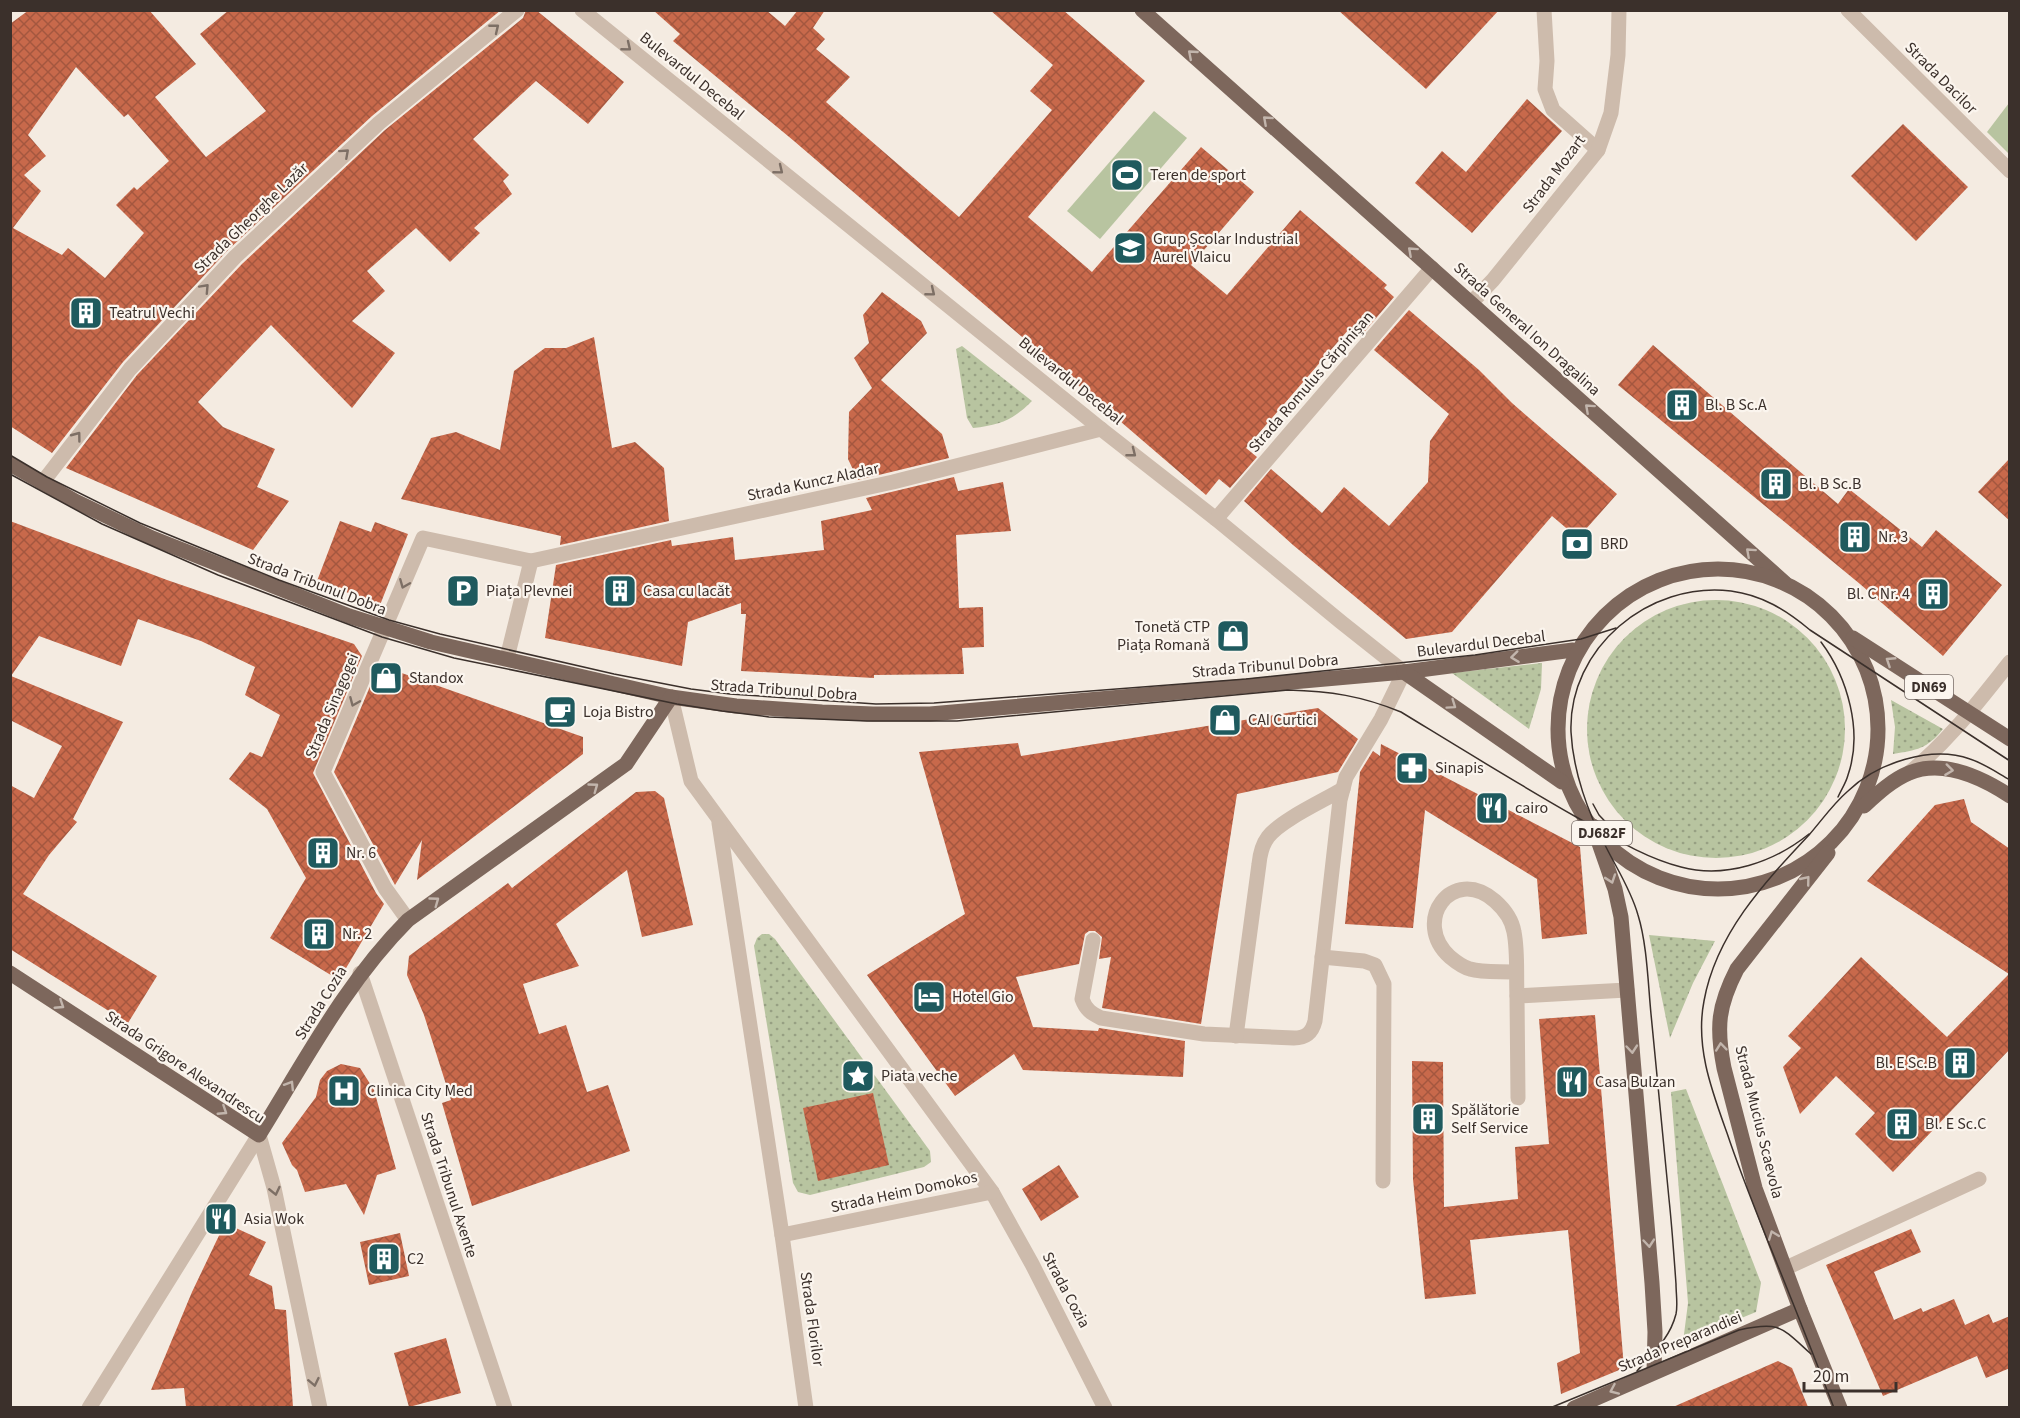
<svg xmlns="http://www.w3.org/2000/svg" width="2020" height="1418" font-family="'Source Sans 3',sans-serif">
<defs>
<pattern id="grass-dots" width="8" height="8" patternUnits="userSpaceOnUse" patternTransform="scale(1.5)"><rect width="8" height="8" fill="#b8c4a0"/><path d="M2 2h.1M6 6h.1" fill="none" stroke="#97a083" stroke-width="1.8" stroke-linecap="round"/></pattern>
<pattern id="building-cross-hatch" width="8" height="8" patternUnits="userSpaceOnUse" patternTransform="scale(1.5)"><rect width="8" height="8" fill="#c8694b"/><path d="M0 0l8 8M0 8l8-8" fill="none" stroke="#a4573f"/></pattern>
</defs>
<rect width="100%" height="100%" fill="#f4ebe1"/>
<g fill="url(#grass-dots)">
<path d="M 962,346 L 1032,401 C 1013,420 1000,425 973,428 L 967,418 L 956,349 Z"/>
<circle cx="1716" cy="729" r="129"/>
<polygon points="1542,663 1541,689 1529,729 1452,673"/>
<path d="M 1891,700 L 1943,729 C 1927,749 1917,750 1893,754 L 1895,727 Z"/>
<polygon points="762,934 769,934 775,939 930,1151 931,1162 924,1167 810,1195 798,1192 793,1183 754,946 757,938"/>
<polygon points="1649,935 1715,941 1693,983 1670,1038"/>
<polygon points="1686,1089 1761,1283 1756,1312 1683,1342 1688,1303 1671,1092"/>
</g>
<g fill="#b8c4a0">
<polygon points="2009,103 2009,154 1987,132"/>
<polygon points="1154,111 1187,138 1100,239 1067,211"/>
</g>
<g fill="url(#building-cross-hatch)" fill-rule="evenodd">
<path d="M 29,10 L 149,10 L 196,64 L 155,97 L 206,157 L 266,111 L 200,34 L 229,10 L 501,10 L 372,116 L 228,250 L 123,362 L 52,453 L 10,426 L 10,24 ZM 76,67 L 124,117 L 128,114 L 169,161 L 137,190 L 134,187 L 116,205 L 144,233 L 105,278 L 68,248 L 62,255 L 13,228 L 41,191 L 24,175 L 46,156 L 28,135 Z"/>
<polygon points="526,10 536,10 624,82 588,124 536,81 473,139 509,175 503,181 512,194 474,228 480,233 450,262 416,228 367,271 385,291 352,321 395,353 352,408 271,325 198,402 223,427 275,449 257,487 289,501 253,550 66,468 137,375 242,264 385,130 523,18"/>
<polygon points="653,10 766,10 785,26 798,10 825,10 813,28 825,39 816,49 850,77 826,102 959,217 1052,110 1030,91 1053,65 990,10 1063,10 1145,81 1028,217 1092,272 1201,147 1254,192 1191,265 1227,295 1300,210 1387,285 1384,288 1394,297 1360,337 1349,329 1246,448 1257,457 1230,488 1219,479 1206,495 794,141 673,41 680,34"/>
<polygon points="1338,10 1499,10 1426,89"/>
<polygon points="1527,99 1562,131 1472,233 1415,183 1442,151 1466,172"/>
<polygon points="1903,124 1968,187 1916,241 1851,176"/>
<polygon points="882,292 921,321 927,333 881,380 942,434 949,458 858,480 848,459 849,412 872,388 854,358 869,343 863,315"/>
<polygon points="1409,310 1479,370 1512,403 1617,494 1578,538 1552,516 1452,632 1406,639 1293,545 1244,501 1271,469 1322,513 1344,487 1389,526 1428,482 1430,441 1449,414 1374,350"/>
<polygon points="594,337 612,448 635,442 664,468 669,521 560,545 561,536 401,499 431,438 456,432 500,450 514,371 545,348 566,348"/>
<polygon points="1653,345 1745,425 1838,504 1849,489 1922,547 1936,530 2002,585 1943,656 1860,584 1618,385"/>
<polygon points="2010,458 2010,521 1978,492"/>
<polygon points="954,477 958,491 1003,482 1011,531 956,535 959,608 983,607 984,647 962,648 964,674 874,675 874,678 741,671 746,614 741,614 741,603 688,622 682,666 545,638 556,565 671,540 672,546 733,537 735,560 824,550 821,521 872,510 866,498"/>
<polygon points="10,521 167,580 354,644 362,656 313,773 376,893 384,904 339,980 270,938 306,878 267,809 229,779 250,752 262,757 280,715 245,695 255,667 201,641 138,619 121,666 39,636 11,676 123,722 73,819 77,822 49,855 23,894 157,976 128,1023 10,949 10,785 34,798 62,746 10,720"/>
<polygon points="340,521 371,532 375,522 408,534 380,605 317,581"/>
<polygon points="379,665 583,737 583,754 417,880 422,840 395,885 334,772"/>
<polygon points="1318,708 1358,739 1338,772 1237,794 1201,1024 1102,1008 1111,957 1099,959 1102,937 1095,931 1089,931 1085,934 1079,964 1016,977 1033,1027 1098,1031 1099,1028 1185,1041 1183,1077 1023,1070 1014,1054 955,1096 867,975 965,914 919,752 1018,743 1021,756"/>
<polygon points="1381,744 1580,847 1587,934 1542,939 1537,879 1425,810 1413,928 1345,924 1360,772 1373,751 1380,756"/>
<polygon points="655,791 664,798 693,925 642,937 627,870 556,924 579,966 523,984 539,1034 566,1025 587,1092 608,1085 630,1151 472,1206 442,1103 451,1100 424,1015 407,975 409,956 508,883 512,888 636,792"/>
<polygon points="1964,799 1971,822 2010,849 2010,1049 1893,1172 1855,1134 1875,1113 1836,1076 1800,1114 1783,1067 1801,1048 1788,1036 1861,957 1947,1037 2009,974 1867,881 1935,805"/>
<polygon points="1595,1015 1624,1368 1561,1394 1557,1363 1580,1353 1568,1230 1470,1240 1476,1294 1425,1299 1413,1179 1412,1061 1443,1062 1444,1207 1518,1199 1515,1147 1549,1144 1539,1019"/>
<polygon points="341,1064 360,1068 374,1090 396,1169 377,1175 364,1215 346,1184 305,1192 297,1170 292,1165 282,1143 316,1097 320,1080 327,1071"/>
<polygon points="873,1093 889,1165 818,1181 803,1108"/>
<polygon points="1059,1165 1079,1197 1041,1221 1022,1189"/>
<polygon points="225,1223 266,1242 249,1275 272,1286 275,1309 286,1310 293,1407 186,1407 184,1388 151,1390 192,1292"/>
<polygon points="1911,1229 1921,1252 1874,1272 1894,1320 1921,1308 1923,1312 1954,1299 1965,1325 1989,1314 1993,1323 2010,1316 2010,1368 1986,1378 1977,1356 1883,1396 1826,1265"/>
<polygon points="400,1233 409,1276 369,1285 360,1242"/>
<polygon points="446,1338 461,1393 409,1407 394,1353"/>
<polygon points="1778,1361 1792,1368 1808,1407 1673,1407"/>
</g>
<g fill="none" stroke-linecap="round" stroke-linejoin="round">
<g stroke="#cdbbac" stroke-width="15">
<path d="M 582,10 L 1101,429 L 1216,519 L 1341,622 L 1404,672 L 1381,719 L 1346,777 L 1340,800 L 1315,1021 C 1312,1033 1306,1038 1294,1038 L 1204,1034 L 1101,1018 C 1091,1013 1086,1010 1082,999 L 1093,940"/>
<polyline points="1544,10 1547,61 1545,89 1553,110 1598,150"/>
<polyline points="1848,10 2010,171"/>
<polyline points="1472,302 1493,280 1598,150 1611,113 1618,55 1619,10"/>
<polyline points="42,483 130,369 235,257 379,123 517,10"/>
<polyline points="1216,519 1432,268"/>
<polyline points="507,658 531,561"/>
<polyline points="671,697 691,781 992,1192 1032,1264 1105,1408"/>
<path d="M 1909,773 C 1949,741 1978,702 2010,662"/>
<polyline points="719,823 782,1235 992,1192"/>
<polyline points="408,920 385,888 323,772 423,538 531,561 893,482 1101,429"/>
<polyline points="1322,957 1364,961 1375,965 1384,984 1383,1181"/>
<path d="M 1515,972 C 1501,971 1483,973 1470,969 C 1462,967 1456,962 1450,957 C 1411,922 1452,864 1495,901 C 1504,909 1512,920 1514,932 C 1518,952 1516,975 1517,996 L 1627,990"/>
<polyline points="360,973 505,1408"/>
<polyline points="1517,996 1518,1098"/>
<path d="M 1236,1036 L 1259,864 C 1260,854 1262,845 1268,837 C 1281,820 1323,801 1343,789"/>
<polyline points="259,1135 274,1188 320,1408"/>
<polyline points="782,1235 806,1408"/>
<polyline points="1786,1268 1979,1179"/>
<polyline points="89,1408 259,1135"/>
</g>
<g stroke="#7d675c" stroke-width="15">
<polyline points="1142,10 1785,583"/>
<polyline points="10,464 75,501 152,538 349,616 431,642 671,697 736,706 822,712 873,714 930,714 1404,672 1573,650"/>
<circle cx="1718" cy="729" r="160"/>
<polyline points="1853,638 2010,739"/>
<polyline points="1404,672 1562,782"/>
<path d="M 1864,806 C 1877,794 1892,780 1909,773 C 1943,759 1981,777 2010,796"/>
<polyline points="1593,826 1615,889 1621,917 1652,1283 1655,1332 1654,1372"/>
<path d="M 1828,853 L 1737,969 C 1718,1006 1716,1027 1724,1068 L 1755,1188 L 1800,1309 L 1840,1408"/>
<path d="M 10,973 L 259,1135 C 305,1061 346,982 408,920 L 626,764 L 671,697"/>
<polyline points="1574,1408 1800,1309"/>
</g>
<g stroke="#3b302b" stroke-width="1.5">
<polyline points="10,455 47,477 140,523 279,580 389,620 440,634 614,674 691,689 730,694 876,704 934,703 1246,679 1475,655 1581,639 1616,628"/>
<path d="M 10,474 L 102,524 L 218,575 L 382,637 L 454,658 L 677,704 L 722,711 L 769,717 L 867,721 L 957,721 L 1288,690 C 1330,691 1362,696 1401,712 C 1460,748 1518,784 1578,818 C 1610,836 1645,858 1681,867 C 1726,879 1774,862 1809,834"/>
<path d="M 1821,642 C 1848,678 1863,732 1848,775 C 1846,783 1841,790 1838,797"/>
<polyline points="1593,804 1599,815 1619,836"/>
<path d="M 1637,1371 C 1653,1353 1670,1338 1676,1314 C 1678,1305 1676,1294 1676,1284 C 1674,1256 1672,1227 1669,1199 C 1663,1137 1657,1076 1651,1014 C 1648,983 1647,944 1638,915 C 1631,890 1617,869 1606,847 C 1588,813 1573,771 1571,732 C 1568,648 1649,581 1731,591 C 1762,595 1786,610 1810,630 L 2010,761"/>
<path d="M 1550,1408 L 1739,1330 C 1780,1321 1781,1327 1811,1354"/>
<path d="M 1834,1408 C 1812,1351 1790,1295 1767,1239 C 1753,1204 1739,1169 1727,1133 C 1712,1091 1695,1047 1704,1001 C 1716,934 1764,883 1809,835 C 1822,820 1833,804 1848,791 C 1877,763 1931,745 1970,759 C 1985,764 1996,772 2010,780"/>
</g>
</g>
<defs><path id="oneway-chevron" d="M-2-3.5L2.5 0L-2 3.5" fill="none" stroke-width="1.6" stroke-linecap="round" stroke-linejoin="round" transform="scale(1.5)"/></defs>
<g stroke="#7d6f65">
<use href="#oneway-chevron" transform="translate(495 28) rotate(-39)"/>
<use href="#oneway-chevron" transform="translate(627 47) rotate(39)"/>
<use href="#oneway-chevron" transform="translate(345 153) rotate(-42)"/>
<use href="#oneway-chevron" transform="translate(779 170) rotate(39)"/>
<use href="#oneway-chevron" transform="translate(205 288) rotate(-47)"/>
<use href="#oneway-chevron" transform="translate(931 292) rotate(39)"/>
<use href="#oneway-chevron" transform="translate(77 436) rotate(-53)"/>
<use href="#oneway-chevron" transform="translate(1132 453) rotate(38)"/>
<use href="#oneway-chevron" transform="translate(404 584) rotate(112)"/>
<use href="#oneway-chevron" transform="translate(354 702) rotate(113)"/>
<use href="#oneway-chevron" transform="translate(275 1191) rotate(77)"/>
<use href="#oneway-chevron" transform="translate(314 1382) rotate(78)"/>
</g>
<g stroke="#c2b5ac">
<use href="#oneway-chevron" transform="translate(1192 54) rotate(-139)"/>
<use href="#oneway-chevron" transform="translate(1267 120) rotate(-138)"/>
<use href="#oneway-chevron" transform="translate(1412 251) rotate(-138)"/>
<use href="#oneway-chevron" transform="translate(1589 408) rotate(-138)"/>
<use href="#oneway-chevron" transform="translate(1750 552) rotate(-138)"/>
<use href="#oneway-chevron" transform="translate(1515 657) rotate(173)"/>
<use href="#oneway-chevron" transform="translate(1890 661) rotate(-147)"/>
<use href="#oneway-chevron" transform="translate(1452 705) rotate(35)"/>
<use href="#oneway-chevron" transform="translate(1949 770) rotate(7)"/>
<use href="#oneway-chevron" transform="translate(594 787) rotate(-36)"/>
<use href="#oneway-chevron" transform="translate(1611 879) rotate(71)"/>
<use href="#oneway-chevron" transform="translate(1806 880) rotate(-51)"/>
<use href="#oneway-chevron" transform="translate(435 901) rotate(-36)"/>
<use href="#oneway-chevron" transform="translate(60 1005) rotate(33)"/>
<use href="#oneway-chevron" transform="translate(1721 1047) rotate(-96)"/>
<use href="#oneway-chevron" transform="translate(1632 1049) rotate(85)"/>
<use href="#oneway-chevron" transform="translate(290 1085) rotate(-58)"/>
<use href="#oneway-chevron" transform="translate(223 1111) rotate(33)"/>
<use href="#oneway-chevron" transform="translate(1773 1235) rotate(-111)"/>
<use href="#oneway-chevron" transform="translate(1649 1243) rotate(85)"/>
<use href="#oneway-chevron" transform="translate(1614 1390) rotate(156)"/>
</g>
<defs>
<g id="stadium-square" transform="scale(1.725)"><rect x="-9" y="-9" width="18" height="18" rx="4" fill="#1f5a5e" stroke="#fbf5ee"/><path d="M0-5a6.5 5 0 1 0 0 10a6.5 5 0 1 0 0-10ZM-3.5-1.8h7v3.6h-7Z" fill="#fff"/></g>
<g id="school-square" transform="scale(1.725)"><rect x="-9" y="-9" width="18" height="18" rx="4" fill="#1f5a5e" stroke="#fbf5ee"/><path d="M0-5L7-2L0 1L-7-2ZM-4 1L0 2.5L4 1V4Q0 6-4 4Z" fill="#fff"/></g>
<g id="building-square" transform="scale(1.725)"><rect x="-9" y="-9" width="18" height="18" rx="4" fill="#1f5a5e" stroke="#fbf5ee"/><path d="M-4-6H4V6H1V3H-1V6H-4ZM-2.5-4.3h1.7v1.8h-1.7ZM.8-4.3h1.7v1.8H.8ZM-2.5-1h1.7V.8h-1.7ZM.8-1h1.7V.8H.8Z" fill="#fff"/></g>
<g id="bank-square" transform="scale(1.725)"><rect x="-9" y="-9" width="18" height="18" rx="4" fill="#1f5a5e" stroke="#fbf5ee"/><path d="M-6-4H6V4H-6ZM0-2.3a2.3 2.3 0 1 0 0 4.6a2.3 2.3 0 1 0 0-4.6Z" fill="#fff"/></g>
<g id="parking-square" transform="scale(1.725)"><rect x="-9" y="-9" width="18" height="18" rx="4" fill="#1f5a5e" stroke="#fbf5ee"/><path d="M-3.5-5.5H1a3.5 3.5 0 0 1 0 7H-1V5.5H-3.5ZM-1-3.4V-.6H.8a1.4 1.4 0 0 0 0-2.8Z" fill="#fff"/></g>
<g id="shop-square" transform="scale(1.725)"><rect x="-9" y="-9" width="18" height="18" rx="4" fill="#1f5a5e" stroke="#fbf5ee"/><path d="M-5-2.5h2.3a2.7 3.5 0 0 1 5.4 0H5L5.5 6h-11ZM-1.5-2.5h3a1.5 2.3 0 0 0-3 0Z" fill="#fff"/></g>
<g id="cafe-square" transform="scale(1.725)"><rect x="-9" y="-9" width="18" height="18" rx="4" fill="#1f5a5e" stroke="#fbf5ee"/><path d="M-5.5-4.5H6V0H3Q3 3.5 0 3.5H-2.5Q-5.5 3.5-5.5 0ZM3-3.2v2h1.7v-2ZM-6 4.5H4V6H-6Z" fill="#fff"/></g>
<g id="pharmacy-square" transform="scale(1.725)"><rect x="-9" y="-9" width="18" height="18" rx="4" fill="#1f5a5e" stroke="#fbf5ee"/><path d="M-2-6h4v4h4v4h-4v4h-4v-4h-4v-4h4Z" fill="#fff"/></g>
<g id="restaurant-square" transform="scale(1.725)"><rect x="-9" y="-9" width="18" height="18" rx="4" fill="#1f5a5e" stroke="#fbf5ee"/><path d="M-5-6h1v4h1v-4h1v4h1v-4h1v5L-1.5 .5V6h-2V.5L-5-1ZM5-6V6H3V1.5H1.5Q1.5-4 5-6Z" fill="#fff"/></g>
<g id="hotel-square" transform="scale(1.725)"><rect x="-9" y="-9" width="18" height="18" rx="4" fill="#1f5a5e" stroke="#fbf5ee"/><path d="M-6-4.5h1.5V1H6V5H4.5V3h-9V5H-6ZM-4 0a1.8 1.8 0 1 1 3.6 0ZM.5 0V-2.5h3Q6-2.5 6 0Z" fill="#fff"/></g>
<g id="sight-square" transform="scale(1.725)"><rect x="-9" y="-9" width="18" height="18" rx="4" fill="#1f5a5e" stroke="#fbf5ee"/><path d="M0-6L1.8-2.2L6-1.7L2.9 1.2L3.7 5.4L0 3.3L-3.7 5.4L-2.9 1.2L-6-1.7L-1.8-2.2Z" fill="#fff"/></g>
<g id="hospital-square" transform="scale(1.725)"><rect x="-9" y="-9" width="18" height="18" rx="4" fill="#1f5a5e" stroke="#fbf5ee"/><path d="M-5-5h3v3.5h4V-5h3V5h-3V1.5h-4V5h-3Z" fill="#fff"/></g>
</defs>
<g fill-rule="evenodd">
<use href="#stadium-square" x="1127" y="175"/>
<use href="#school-square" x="1130" y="248"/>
<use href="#building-square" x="86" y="313"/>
<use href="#building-square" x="1682" y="405"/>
<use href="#building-square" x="1776" y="484"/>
<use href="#building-square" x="1855" y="537"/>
<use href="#bank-square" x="1577" y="544"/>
<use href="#parking-square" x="463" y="591"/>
<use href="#building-square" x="620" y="591"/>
<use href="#building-square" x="1933" y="594"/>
<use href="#shop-square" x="1233" y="636"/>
<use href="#shop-square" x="386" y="678"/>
<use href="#cafe-square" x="560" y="712"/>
<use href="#shop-square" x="1225" y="720"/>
<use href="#pharmacy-square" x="1412" y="768"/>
<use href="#restaurant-square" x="1492" y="808"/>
<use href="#building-square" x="323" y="853"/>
<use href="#building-square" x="319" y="934"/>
<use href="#hotel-square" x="929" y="997"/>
<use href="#building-square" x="1960" y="1063"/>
<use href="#sight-square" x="858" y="1076"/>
<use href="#restaurant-square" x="1572" y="1082"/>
<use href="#hospital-square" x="344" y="1091"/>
<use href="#building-square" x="1428" y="1119"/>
<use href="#building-square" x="1902" y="1124"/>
<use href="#restaurant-square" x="221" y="1219"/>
<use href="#building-square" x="384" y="1259"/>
</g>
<g text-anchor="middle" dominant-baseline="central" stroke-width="4.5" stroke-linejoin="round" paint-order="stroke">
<g fill="#fbf5ee" stroke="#756b66" stroke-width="1.5">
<rect x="1905" y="675" width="48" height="24" rx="4.5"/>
<rect x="1572" y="821" width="60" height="24" rx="4.5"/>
</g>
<g font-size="15" font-weight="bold" fill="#3b302b">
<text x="1929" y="687">DN69</text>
<text x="1602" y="833">DJ682F</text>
</g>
<g font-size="16" fill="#3b302b" stroke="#fbf5ee">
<text transform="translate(692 76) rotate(39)">Bulevardul Decebal</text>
<text transform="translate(1941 78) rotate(45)">Strada Dacilor</text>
<text transform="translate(1554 174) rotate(-53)">Strada Mozart</text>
<text transform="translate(251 218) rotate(-44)">Strada Gheorghe Lazăr</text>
<text transform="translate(1527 329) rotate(42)">Strada General Ion Dragalina</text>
<text transform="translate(1071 381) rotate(39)">Bulevardul Decebal</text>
<text transform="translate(1311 382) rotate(-49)">Strada Romulus Cărpinișan</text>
<text transform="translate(813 482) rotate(-12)">Strada Kuncz Aladar</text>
<text transform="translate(317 584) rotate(21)">Strada Tribunul Dobra</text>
<text transform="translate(1481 644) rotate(-7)">Bulevardul Decebal</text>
<text transform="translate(1265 666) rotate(-5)">Strada Tribunul Dobra</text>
<text transform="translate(784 690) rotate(4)">Strada Tribunul Dobra</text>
<text transform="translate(332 706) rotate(-67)">Strada Sinagogei</text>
<text transform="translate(321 1003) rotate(-58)">Strada Cozia</text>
<text transform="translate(185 1067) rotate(34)">Strada Grigore Alexandrescu</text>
<text transform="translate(1759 1122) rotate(76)">Strada Mucius Scaevola</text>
<text transform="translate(449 1185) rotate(72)">Strada Tribunul Axente</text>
<text transform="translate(904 1192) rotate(-12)">Strada Heim Domokos</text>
<text transform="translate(1066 1290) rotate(62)">Strada Cozia</text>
<text transform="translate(812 1319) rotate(82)">Strada Florilor</text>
<text transform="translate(1680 1342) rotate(-23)">Strada Preparandiei</text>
</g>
<g font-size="16" fill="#3b302b" stroke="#fbf5ee" text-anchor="start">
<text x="1150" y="175">Teren de sport</text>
<text x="1153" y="239">Grup Școlar Industrial<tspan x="1153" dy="18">Aurel Vlaicu</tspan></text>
<text x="109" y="313">Teatrul Vechi</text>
<text x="1705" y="405">Bl. B Sc.A</text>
<text x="1799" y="484">Bl. B Sc.B</text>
<text x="1878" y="537">Nr. 3</text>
<text x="1600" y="544">BRD</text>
<text x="486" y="591">Piața Plevnei</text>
<text x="643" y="591">Casa cu lacăt</text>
<text x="1910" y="594" text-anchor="end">Bl. C Nr. 4</text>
<text x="1210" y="627" text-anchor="end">Tonetă CTP<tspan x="1210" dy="18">Piața Romană</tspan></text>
<text x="409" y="678">Standox</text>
<text x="583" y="712">Loja Bistro</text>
<text x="1248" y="720">CAI Curtici</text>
<text x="1435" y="768">Sinapis</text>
<text x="1515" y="808">cairo</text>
<text x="346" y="853">Nr. 6</text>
<text x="342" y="934">Nr. 2</text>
<text x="952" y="997">Hotel Gio</text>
<text x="1937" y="1063" text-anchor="end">Bl. E Sc.B</text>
<text x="881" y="1076">Piata veche</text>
<text x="1595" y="1082">Casa Bulzan</text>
<text x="367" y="1091">Clinica City Med</text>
<text x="1451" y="1110">Spălătorie<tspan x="1451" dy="18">Self Service</tspan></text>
<text x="1925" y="1124">Bl. E Sc.C</text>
<text x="244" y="1219">Asia Wok</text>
<text x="407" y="1259">C2</text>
</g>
</g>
<rect width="2020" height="1418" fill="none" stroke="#3b302b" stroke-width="24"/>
<path d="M1804 1382v9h92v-9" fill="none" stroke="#3b302b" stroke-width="3"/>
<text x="1813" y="1382" font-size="18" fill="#3b302b" stroke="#fbf5ee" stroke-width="4.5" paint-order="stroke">20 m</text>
</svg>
